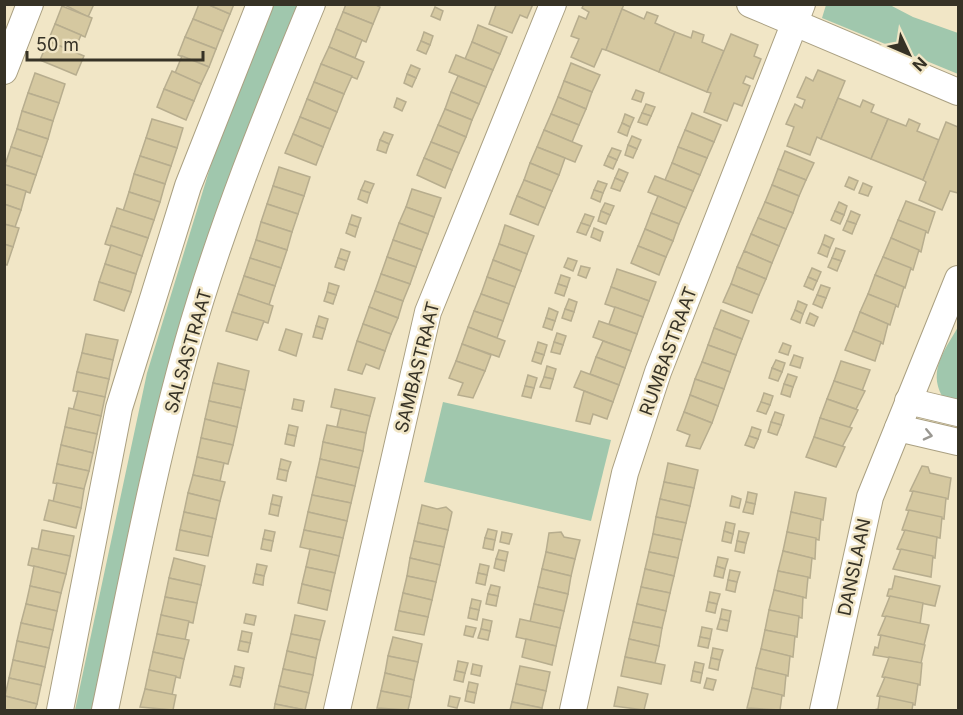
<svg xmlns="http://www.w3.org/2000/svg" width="963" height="715" font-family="Inter,sans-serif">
<rect width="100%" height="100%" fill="#f1e6c6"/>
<g fill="#a0c7ad">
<polygon points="274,5 300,5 235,166 99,710 75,710 147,373 213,158"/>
<polygon points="826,5 890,5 913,17 958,33 958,74 822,18"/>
<path d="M 958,327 L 958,405 L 942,396 C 928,370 945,350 958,327 Z"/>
<polygon points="443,402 611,440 591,521 424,482"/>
</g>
<g fill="#d5c8a0" stroke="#b7ad8e" stroke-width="1.5">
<polygon points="63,4 94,4 88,17"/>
<polygon points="199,4 207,4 230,14 223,31 193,19"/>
<polygon points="207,4 234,4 230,14"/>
<polygon points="346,4 374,4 380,7 373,24 343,12"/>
<polygon points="494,4 533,4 527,18 520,15 512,33 489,24 496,5"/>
<polygon points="584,4 624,4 606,50 602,49 594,67 571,57 579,39 571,36 579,16 586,19 589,12 582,8"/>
<polygon points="62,6 92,18 85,37 55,24"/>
<polygon points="435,7 443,11 440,20 431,16"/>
<polygon points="622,9 644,19 647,12 658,16 655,23 675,32 659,72 606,50"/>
<polygon points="343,12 373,24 366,42 336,29"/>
<polygon points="193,19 223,31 216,49 185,37"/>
<polygon points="55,24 81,35 74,52 48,41"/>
<polygon points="478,25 507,37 500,54 472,42"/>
<polygon points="336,29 362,40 355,58 329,47"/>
<polygon points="693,31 704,35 702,42 724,51 707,92 659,72 675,32 691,38"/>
<polygon points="424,32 433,36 430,45 421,41"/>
<polygon points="731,34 758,45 754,56 761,59 753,79 746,76 743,83 750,86 742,106 734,103 727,121 704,112 711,93 707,92"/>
<polygon points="185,37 216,49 209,67 178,55"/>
<polygon points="48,41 84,56 76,75 40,60"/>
<polygon points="421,41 430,45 426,54 417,50"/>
<polygon points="472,42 500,54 493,70 465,59"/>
<polygon points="329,47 364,62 357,79 321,64"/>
<polygon points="456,55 493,70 486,87 449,72"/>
<polygon points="182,56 209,67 201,84 175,73"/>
<polygon points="571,63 600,75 592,92 564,81"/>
<polygon points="321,64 352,76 344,94 314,82"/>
<polygon points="411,65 420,69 416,78 407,74"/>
<polygon points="818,70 845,81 821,139 817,137 810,155 787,146 794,127 786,124 795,104 802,108 805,100 797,97 806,77 813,81"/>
<polygon points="172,71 201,84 194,101 164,89"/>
<polygon points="35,73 65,84 59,103 28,93"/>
<polygon points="407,74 416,78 412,87 404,83"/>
<polygon points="458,76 486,87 479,104 451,92"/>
<polygon points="564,81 592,92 586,109 558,97"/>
<polygon points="314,82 344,94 337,112 307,99"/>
<polygon points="164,89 194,101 186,120 157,107"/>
<polygon points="636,90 644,93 641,102 632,99"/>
<polygon points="451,92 479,104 472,120 445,109"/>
<polygon points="28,93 59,103 53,121 22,111"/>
<polygon points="558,97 586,109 579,125 551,114"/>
<polygon points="397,98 406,102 402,111 394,107"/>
<polygon points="838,98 860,107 863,100 874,105 871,112 888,119 871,159 821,139"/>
<polygon points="307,99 337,112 330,129 300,117"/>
<polygon points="646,104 655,107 651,116 642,113"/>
<polygon points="445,109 472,120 466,137 438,125"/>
<polygon points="22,111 53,121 48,139 17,129"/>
<polygon points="642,113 651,116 647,125 638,122"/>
<polygon points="692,113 721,125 714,142 685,130"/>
<polygon points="551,114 579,125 572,142 544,130"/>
<polygon points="625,114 634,118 630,127 622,123"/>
<polygon points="300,117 330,129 323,147 293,134"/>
<polygon points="152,119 183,128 177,148 146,138"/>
<polygon points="888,119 906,126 909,119 920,124 917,131 939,140 923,180 871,159"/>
<polygon points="946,122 958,127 958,193 950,191 942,210 919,200 926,182 923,180"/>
<polygon points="622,123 630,127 627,136 618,132"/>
<polygon points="438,125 466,137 459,153 431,142"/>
<polygon points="17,129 48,139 42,157 11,147"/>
<polygon points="544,130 582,146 575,162 537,147"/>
<polygon points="685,130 714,142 707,158 678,147"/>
<polygon points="384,132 393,135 389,144 380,140"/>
<polygon points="293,134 323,147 316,165 285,153"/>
<polygon points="632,136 641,140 637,149 628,145"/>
<polygon points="146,138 177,148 171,166 140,156"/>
<polygon points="380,140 389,144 386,153 377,150"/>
<polygon points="431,142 459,153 452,170 424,158"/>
<polygon points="628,145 637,149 633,158 625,155"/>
<polygon points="11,147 42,157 36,175 5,165"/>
<polygon points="537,147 565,158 559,175 530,163"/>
<polygon points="678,147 707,158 700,175 672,163"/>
<polygon points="612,148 621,151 617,160 608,156"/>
<polygon points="785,151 814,163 806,180 778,169"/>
<polygon points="140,156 171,166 165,184 134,174"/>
<polygon points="608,156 617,160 613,169 604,165"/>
<polygon points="424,158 452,170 445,188 417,175"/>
<polygon points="530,163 559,175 552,191 524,180"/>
<polygon points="672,163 700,175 693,191 665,180"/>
<polygon points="5,165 36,175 30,193 4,184"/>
<polygon points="279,167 310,177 304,196 273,186"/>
<polygon points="619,169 628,173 624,182 615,178"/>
<polygon points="778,169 806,180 799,196 772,185"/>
<polygon points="134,174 165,184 160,202 129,192"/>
<polygon points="655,176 693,191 686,208 648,192"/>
<polygon points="849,177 858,181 854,190 845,186"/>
<polygon points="615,178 624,182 620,191 611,188"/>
<polygon points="524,180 552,191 545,208 517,196"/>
<polygon points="365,181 374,184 370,193 361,190"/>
<polygon points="598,181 607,184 603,193 594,190"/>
<polygon points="863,183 872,187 868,196 859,193"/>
<polygon points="4,184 26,191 21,210 4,204"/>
<polygon points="772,185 799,196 793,213 765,202"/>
<polygon points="273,186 304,196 298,214 267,204"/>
<polygon points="412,189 441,198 434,217 406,207"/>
<polygon points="361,190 370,193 367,203 358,199"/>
<polygon points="594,190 603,193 600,202 591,198"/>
<polygon points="129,192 160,202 154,220 123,211"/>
<polygon points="517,196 545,208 538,225 510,214"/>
<polygon points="658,196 686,208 679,224 651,213"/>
<polygon points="906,201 935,212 928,233 898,220"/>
<polygon points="765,202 793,213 786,229 758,218"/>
<polygon points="839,202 847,206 844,215 835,211"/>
<polygon points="605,203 614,206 610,215 601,211"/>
<polygon points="4,204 21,210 15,227 4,224"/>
<polygon points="267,204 298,214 292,232 261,222"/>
<polygon points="406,207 434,217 428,234 399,223"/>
<polygon points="117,208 154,220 148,238 111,226"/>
<polygon points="601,211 610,215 606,224 598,221"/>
<polygon points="835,211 844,215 840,224 831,220"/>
<polygon points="851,211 860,215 856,224 847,221"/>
<polygon points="651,213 679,224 673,241 645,229"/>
<polygon points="585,214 594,217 590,226 581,223"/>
<polygon points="352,215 361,218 358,227 349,224"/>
<polygon points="758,218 786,229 779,246 751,234"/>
<polygon points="898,220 926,231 921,252 891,238"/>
<polygon points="847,221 856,224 852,234 843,230"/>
<polygon points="261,222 292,232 287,250 256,240"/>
<polygon points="399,223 428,234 422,250 393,240"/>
<polygon points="581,223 590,226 586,235 577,232"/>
<polygon points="4,224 19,228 13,247 4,244"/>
<polygon points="349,224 358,227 355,237 346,233"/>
<polygon points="505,225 534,236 527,254 499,244"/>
<polygon points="111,226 148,238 142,256 105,244"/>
<polygon points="594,228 603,232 600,241 591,237"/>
<polygon points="645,229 673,241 666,257 638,246"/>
<polygon points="751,234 779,246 772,263 744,251"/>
<polygon points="825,235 834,239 830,248 822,244"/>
<polygon points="891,238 919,250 913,270 883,257"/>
<polygon points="256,240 287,250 281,268 250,258"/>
<polygon points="393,240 422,250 416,267 387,257"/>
<polygon points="4,244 13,247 7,265 4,264"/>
<polygon points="499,244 527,254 521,271 493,260"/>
<polygon points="822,244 830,248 827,257 818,253"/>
<polygon points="111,245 142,256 136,274 105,264"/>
<polygon points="638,246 666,257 659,275 631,263"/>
<polygon points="836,248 845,251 841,261 832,258"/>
<polygon points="341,249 350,252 347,261 338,258"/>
<polygon points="744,251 772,263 766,279 737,267"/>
<polygon points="387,257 416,267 410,284 381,274"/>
<polygon points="883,257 911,268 905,288 875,275"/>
<polygon points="250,258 281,268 275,286 244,276"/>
<polygon points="338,258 347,261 344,270 335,267"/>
<polygon points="568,258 577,261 573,271 564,267"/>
<polygon points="832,258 841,261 837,271 828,267"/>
<polygon points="493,260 521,271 515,287 487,277"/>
<polygon points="105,264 136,274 131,292 99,282"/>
<polygon points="581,266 590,268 586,278 578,275"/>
<polygon points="737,267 766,279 759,295 731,284"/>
<polygon points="812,268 821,272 817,281 808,277"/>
<polygon points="617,269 656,282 649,301 611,287"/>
<polygon points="381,274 410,284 403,301 375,291"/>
<polygon points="561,275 570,278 567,287 558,284"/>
<polygon points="875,275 904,287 898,307 868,294"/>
<polygon points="244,276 275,286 269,305 238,294"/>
<polygon points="487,277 515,287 509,304 481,294"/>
<polygon points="808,277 817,281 813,290 804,286"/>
<polygon points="99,282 131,292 124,311 94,300"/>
<polygon points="329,283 339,286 336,295 327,292"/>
<polygon points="558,284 567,287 564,296 555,293"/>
<polygon points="731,284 759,295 752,313 723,302"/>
<polygon points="821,285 830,288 826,298 817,295"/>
<polygon points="611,287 649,301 643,317 605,304"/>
<polygon points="375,291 403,301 398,318 369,307"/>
<polygon points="327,292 336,295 333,304 324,301"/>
<polygon points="238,294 273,306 268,323 232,312"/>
<polygon points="481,294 509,304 503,321 474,311"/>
<polygon points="868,294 896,305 890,325 860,312"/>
<polygon points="817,295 826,298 822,308 813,304"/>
<polygon points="569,299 577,302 574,312 565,309"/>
<polygon points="798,301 807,305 803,314 795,310"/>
<polygon points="369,307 398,318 391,334 363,324"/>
<polygon points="615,307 643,317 637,334 609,324"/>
<polygon points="549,308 558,312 555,321 546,318"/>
<polygon points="565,309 574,312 571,321 562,318"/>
<polygon points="721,310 749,321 742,339 714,328"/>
<polygon points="795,310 803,314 800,323 791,319"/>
<polygon points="474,311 503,321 497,338 468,327"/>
<polygon points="232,312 264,321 257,340 226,331"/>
<polygon points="860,312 888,324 883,344 853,331"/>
<polygon points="810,313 818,317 814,326 806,323"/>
<polygon points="319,316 328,319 325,329 316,326"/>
<polygon points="546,318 555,321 552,330 543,327"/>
<polygon points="599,321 637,334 631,351 593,337"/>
<polygon points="363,324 391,334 385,351 357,341"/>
<polygon points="316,326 325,329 322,339 313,337"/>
<polygon points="468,327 505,341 499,357 462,344"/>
<polygon points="714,328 742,339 736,355 708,345"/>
<polygon points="286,329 302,334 296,356 279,350"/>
<polygon points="853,331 881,342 875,361 845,350"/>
<polygon points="557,333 566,336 563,345 554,342"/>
<polygon points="86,334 118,340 113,360 82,353"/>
<polygon points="357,341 385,351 379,369 366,364 362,374 348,370"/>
<polygon points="603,341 631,351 625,368 596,357"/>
<polygon points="538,342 547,345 544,355 535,352"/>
<polygon points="554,342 563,345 560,354 551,352"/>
<polygon points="783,343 791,346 788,355 779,352"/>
<polygon points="462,344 491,355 485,371 456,361"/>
<polygon points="708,345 736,355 730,372 702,362"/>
<polygon points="535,352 544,355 541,364 532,361"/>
<polygon points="82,353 113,360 109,379 77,372"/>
<polygon points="794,355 803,358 800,368 790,365"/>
<polygon points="596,357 625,368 619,385 590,374"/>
<polygon points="776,360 785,363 782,372 772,368"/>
<polygon points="456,361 485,371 473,398 458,395 463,383 449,378"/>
<polygon points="841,361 870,370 862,391 834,381"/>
<polygon points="702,362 730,372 724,389 695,379"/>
<polygon points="218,363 249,371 245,390 213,383"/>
<polygon points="547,366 556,369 553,379 544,377"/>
<polygon points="772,368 782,372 778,381 769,378"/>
<polygon points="581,371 619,385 613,402 574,387"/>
<polygon points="77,372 109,379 105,397 73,391"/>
<polygon points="788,374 797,377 793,387 784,384"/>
<polygon points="528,375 537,378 534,388 525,386"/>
<polygon points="544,377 553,379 550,389 540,387"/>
<polygon points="695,379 724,389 718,406 690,395"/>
<polygon points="834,381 865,391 856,409 827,399"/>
<polygon points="213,383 245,390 241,408 209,401"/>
<polygon points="784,384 793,387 790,397 781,394"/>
<polygon points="525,386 534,388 531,398 522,396"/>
<polygon points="335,389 375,398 370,416 331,407"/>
<polygon points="78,391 105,397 101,416 73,410"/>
<polygon points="584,391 613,402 607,419 593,414 590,424 576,421"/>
<polygon points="764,393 773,396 770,405 761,402"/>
<polygon points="690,395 718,406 712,423 684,412"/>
<polygon points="294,399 304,401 302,411 292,409"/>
<polygon points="827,399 858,410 849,428 820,418"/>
<polygon points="209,401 241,408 237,427 205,419"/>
<polygon points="761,402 770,405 766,414 757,411"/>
<polygon points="69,408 101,416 97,434 65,427"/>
<polygon points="341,409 370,416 366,433 337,427"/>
<polygon points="684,412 712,423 700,449 686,446 690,435 677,430"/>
<polygon points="775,412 784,415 781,425 771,422"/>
<polygon points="820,418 852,428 842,447 814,437"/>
<polygon points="205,419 237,427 233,445 201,438"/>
<polygon points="771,422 781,425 777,435 768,432"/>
<polygon points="289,425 298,427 296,436 287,434"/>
<polygon points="327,425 366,433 363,451 323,442"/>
<polygon points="65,427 97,434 93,453 61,445"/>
<polygon points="752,427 761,430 758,439 749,436"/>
<polygon points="287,434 296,436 294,446 285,444"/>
<polygon points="749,436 758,439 754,448 745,445"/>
<polygon points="814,437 845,447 836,467 806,457"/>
<polygon points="201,438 233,445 228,464 197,457"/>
<polygon points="323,442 363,451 359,468 320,459"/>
<polygon points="61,445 93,453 89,471 57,464"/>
<polygon points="197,457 224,463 220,481 193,475"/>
<polygon points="281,459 291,462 288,471 279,469"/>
<polygon points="320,459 359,468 355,486 316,477"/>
<polygon points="668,463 698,470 694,488 664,482"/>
<polygon points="57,464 89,471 84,489 53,483"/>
<polygon points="922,466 928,467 930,473 951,478 948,499 910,491"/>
<polygon points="279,469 288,471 286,481 277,479"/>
<polygon points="193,475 225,482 220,501 188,493"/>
<polygon points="316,477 355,486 351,503 312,495"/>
<polygon points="664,482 694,488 690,506 660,499"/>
<polygon points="57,483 84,489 81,508 53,502"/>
<polygon points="913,491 946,498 944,519 906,510"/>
<polygon points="748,492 757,494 755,504 746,502"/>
<polygon points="795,492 826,498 823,520 791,512"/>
<polygon points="188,493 220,501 216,519 184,512"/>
<polygon points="273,495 282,497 280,506 271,504"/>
<polygon points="312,495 351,503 347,521 308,512"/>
<polygon points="732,496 741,499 739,508 730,506"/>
<polygon points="660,499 690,506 686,523 656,517"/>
<polygon points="49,500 81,508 76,528 44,520"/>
<polygon points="746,502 755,504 753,514 743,512"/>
<polygon points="271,504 280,506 278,516 269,514"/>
<polygon points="422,505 437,509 446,507 452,512 448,530 418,523"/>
<polygon points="909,510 942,517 940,538 902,530"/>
<polygon points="184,512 216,519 212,537 180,530"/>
<polygon points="308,512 347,521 343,538 304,530"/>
<polygon points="791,512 821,519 819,540 787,532"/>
<polygon points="656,517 686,523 682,540 653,534"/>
<polygon points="726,522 735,524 733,534 724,531"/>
<polygon points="418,523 448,530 444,547 414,541"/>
<polygon points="488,529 497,531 495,540 485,538"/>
<polygon points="42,530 74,536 70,556 38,550"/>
<polygon points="180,530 212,537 208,556 176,550"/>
<polygon points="265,530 275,532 273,541 263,539"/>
<polygon points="304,530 343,538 339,556 300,547"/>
<polygon points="905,530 937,537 935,558 897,549"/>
<polygon points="724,531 733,534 731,543 722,541"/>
<polygon points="739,531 749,533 746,543 737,541"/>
<polygon points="502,532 512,534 509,544 500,542"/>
<polygon points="561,532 564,537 580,540 575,559 546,552 549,533"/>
<polygon points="787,532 816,538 815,559 783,551"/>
<polygon points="653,534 682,540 678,558 649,552"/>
<polygon points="485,538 495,540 493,550 483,548"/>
<polygon points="263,539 273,541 271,551 261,549"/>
<polygon points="414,541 444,547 440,565 410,558"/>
<polygon points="737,541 746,543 744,553 735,551"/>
<polygon points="32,548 70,556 66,574 28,565"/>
<polygon points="310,549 339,556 335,573 306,567"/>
<polygon points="901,549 933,556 931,577 893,569"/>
<polygon points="499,550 508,552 506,561 496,559"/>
<polygon points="783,551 812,558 810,578 778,571"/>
<polygon points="546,552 575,559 571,576 542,569"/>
<polygon points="649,552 678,558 674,576 645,569"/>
<polygon points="718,557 728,559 725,569 716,566"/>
<polygon points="174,558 205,566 201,585 169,578"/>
<polygon points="410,558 440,565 436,582 407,576"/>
<polygon points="496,559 506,561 504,571 494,568"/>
<polygon points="257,564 267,566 264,576 255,574"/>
<polygon points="480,564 489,566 487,575 478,573"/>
<polygon points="34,566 66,574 61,593 30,586"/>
<polygon points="716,566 725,569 723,578 714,576"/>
<polygon points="306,567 335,573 331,591 302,584"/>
<polygon points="542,569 571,576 568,594 538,587"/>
<polygon points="645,569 674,576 670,593 641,587"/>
<polygon points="730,570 740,572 737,582 728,580"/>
<polygon points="778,571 808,577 806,598 774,590"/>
<polygon points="478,573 487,575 485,585 476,583"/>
<polygon points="255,574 264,576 263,585 253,583"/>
<polygon points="407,576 436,582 432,600 403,593"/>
<polygon points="895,576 940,586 935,606 887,596 889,589 892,589"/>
<polygon points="169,578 201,585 197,603 165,597"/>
<polygon points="728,580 737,582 735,592 726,590"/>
<polygon points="302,584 331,591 327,610 298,603"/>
<polygon points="491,585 500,587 498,596 488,594"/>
<polygon points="30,586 61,593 57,611 26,604"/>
<polygon points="538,587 568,594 564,611 534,604"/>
<polygon points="641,587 670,593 666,611 637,604"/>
<polygon points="774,590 803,597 802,618 769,610"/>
<polygon points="710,592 720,594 717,604 708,602"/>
<polygon points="403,593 432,600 428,617 399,611"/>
<polygon points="488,594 498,596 496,606 486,604"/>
<polygon points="890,596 923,603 920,624 882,616"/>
<polygon points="165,597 197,603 193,623 161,615"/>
<polygon points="472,599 481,601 479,610 470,608"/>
<polygon points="708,602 717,604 715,613 706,611"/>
<polygon points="26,604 57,611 53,630 21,623"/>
<polygon points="534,604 564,611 560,628 530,622"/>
<polygon points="637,604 666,611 662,628 633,622"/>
<polygon points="470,608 479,610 477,620 468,618"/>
<polygon points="722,609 731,611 729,621 720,619"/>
<polygon points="769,610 799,616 797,637 765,630"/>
<polygon points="399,611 428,617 424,635 395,630"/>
<polygon points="246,614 256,616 254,625 244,623"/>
<polygon points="161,615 189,621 185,640 157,634"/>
<polygon points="295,615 325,621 320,640 291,634"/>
<polygon points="886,616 929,625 924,645 878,635"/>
<polygon points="483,619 492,621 490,631 481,629"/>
<polygon points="520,619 560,628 556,646 516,637"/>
<polygon points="720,619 729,621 727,631 717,629"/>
<polygon points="633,622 662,628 659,646 629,639"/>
<polygon points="21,623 53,630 49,648 17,641"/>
<polygon points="466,626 476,628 473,637 464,635"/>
<polygon points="702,627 712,629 710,639 700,637"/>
<polygon points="481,629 490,631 488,640 478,638"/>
<polygon points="765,630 795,636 793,657 761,649"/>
<polygon points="242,631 252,633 250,643 240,641"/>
<polygon points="157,634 189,640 184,659 153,652"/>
<polygon points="291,634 320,640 316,658 287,651"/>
<polygon points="881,635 925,645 921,663 873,655 875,647 878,648"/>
<polygon points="393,637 422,644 418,662 388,656"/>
<polygon points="700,637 710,639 708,648 698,646"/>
<polygon points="526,639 556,646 552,665 522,657"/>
<polygon points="629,639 659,646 655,663 625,657"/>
<polygon points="17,641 49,648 45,667 13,660"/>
<polygon points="240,641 250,643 248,652 238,650"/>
<polygon points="713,648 723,650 720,660 711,658"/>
<polygon points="761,649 790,656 788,676 756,668"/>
<polygon points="287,651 316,658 313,675 283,669"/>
<polygon points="153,652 184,659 180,678 149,670"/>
<polygon points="388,656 418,662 414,680 385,673"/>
<polygon points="625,657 665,665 661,684 621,676"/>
<polygon points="889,657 922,663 920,685 882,677"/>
<polygon points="711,658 720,660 718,670 709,668"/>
<polygon points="13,660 45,667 41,685 9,678"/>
<polygon points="458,661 468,663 465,673 456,671"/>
<polygon points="695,662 704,664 702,673 693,671"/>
<polygon points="473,664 482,666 480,676 471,674"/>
<polygon points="235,666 244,668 242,678 233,676"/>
<polygon points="520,666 550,672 546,691 516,684"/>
<polygon points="756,668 786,675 784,696 752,688"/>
<polygon points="283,669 313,675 309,693 279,686"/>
<polygon points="149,670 176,676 172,695 145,689"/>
<polygon points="456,671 465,673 463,682 454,680"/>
<polygon points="693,671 702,673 700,683 691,681"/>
<polygon points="385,673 414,680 411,697 381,691"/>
<polygon points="233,676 242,678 240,687 230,685"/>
<polygon points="885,677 918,684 915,705 877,696"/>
<polygon points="9,678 41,685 37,704 5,696"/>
<polygon points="707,678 716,680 713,690 704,688"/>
<polygon points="469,682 478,684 476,693 467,691"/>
<polygon points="516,684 546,691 542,708 512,702"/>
<polygon points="279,686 309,693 305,710 275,704"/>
<polygon points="618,687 648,694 644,710 614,706"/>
<polygon points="752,688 782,695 780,710 747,708"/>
<polygon points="145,689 176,695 173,710 140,707"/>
<polygon points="381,691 411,697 408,710 377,708"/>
<polygon points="467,691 476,693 474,703 465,701"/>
<polygon points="5,696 37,704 35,710 4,710"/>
<polygon points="450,696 460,698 457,708 448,706"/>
<polygon points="880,696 913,703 912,710 874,710 878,709"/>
<polygon points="512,702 542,708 541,710 510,710"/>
<polygon points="275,704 305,710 274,710"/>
</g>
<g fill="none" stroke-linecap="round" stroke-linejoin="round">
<g stroke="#aaa082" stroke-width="28">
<g id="minor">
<polyline points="750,4 958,92"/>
<polyline points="4,71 30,4"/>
<polyline points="908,401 958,413"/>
<polyline points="898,428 958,442"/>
<polyline points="60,710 119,408 188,186 260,4"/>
<path d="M 105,710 C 131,587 154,463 188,342 C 221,226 266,115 312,4"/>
<polyline points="337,710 428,312 553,4"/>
<polyline points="573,710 625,473 658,372 802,4"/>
<polyline points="823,710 870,497 958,279"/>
</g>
</g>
<use href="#minor" stroke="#fff" stroke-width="26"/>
</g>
<defs><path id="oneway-chevron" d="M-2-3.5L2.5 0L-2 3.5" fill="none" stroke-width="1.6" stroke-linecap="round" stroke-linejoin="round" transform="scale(1.5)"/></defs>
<use stroke="#9a9892" href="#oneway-chevron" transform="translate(928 435) rotate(13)"/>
<g text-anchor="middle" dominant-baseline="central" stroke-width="5" stroke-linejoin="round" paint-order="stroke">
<g font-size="18" fill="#363226" stroke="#f1e6c6">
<text transform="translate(188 351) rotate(-74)">SALSASTRAAT</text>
<text transform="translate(668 351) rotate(-70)">RUMBASTRAAT</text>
<text transform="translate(417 367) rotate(-76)">SAMBASTRAAT</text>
<text transform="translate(854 567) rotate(-78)">DANSLAAN</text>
</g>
</g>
<rect width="963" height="715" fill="none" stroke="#363226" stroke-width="12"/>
<g transform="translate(909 54) rotate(134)" stroke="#f1e6c6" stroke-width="4.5" paint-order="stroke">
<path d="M0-4.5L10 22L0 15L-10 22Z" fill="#363226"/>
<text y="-9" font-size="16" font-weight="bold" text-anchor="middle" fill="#363226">N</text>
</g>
<path d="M27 51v9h176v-9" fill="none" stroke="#363226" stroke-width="3"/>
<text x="36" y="51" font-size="18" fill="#363226" stroke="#f1e6c6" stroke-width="4.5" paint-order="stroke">50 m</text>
</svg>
